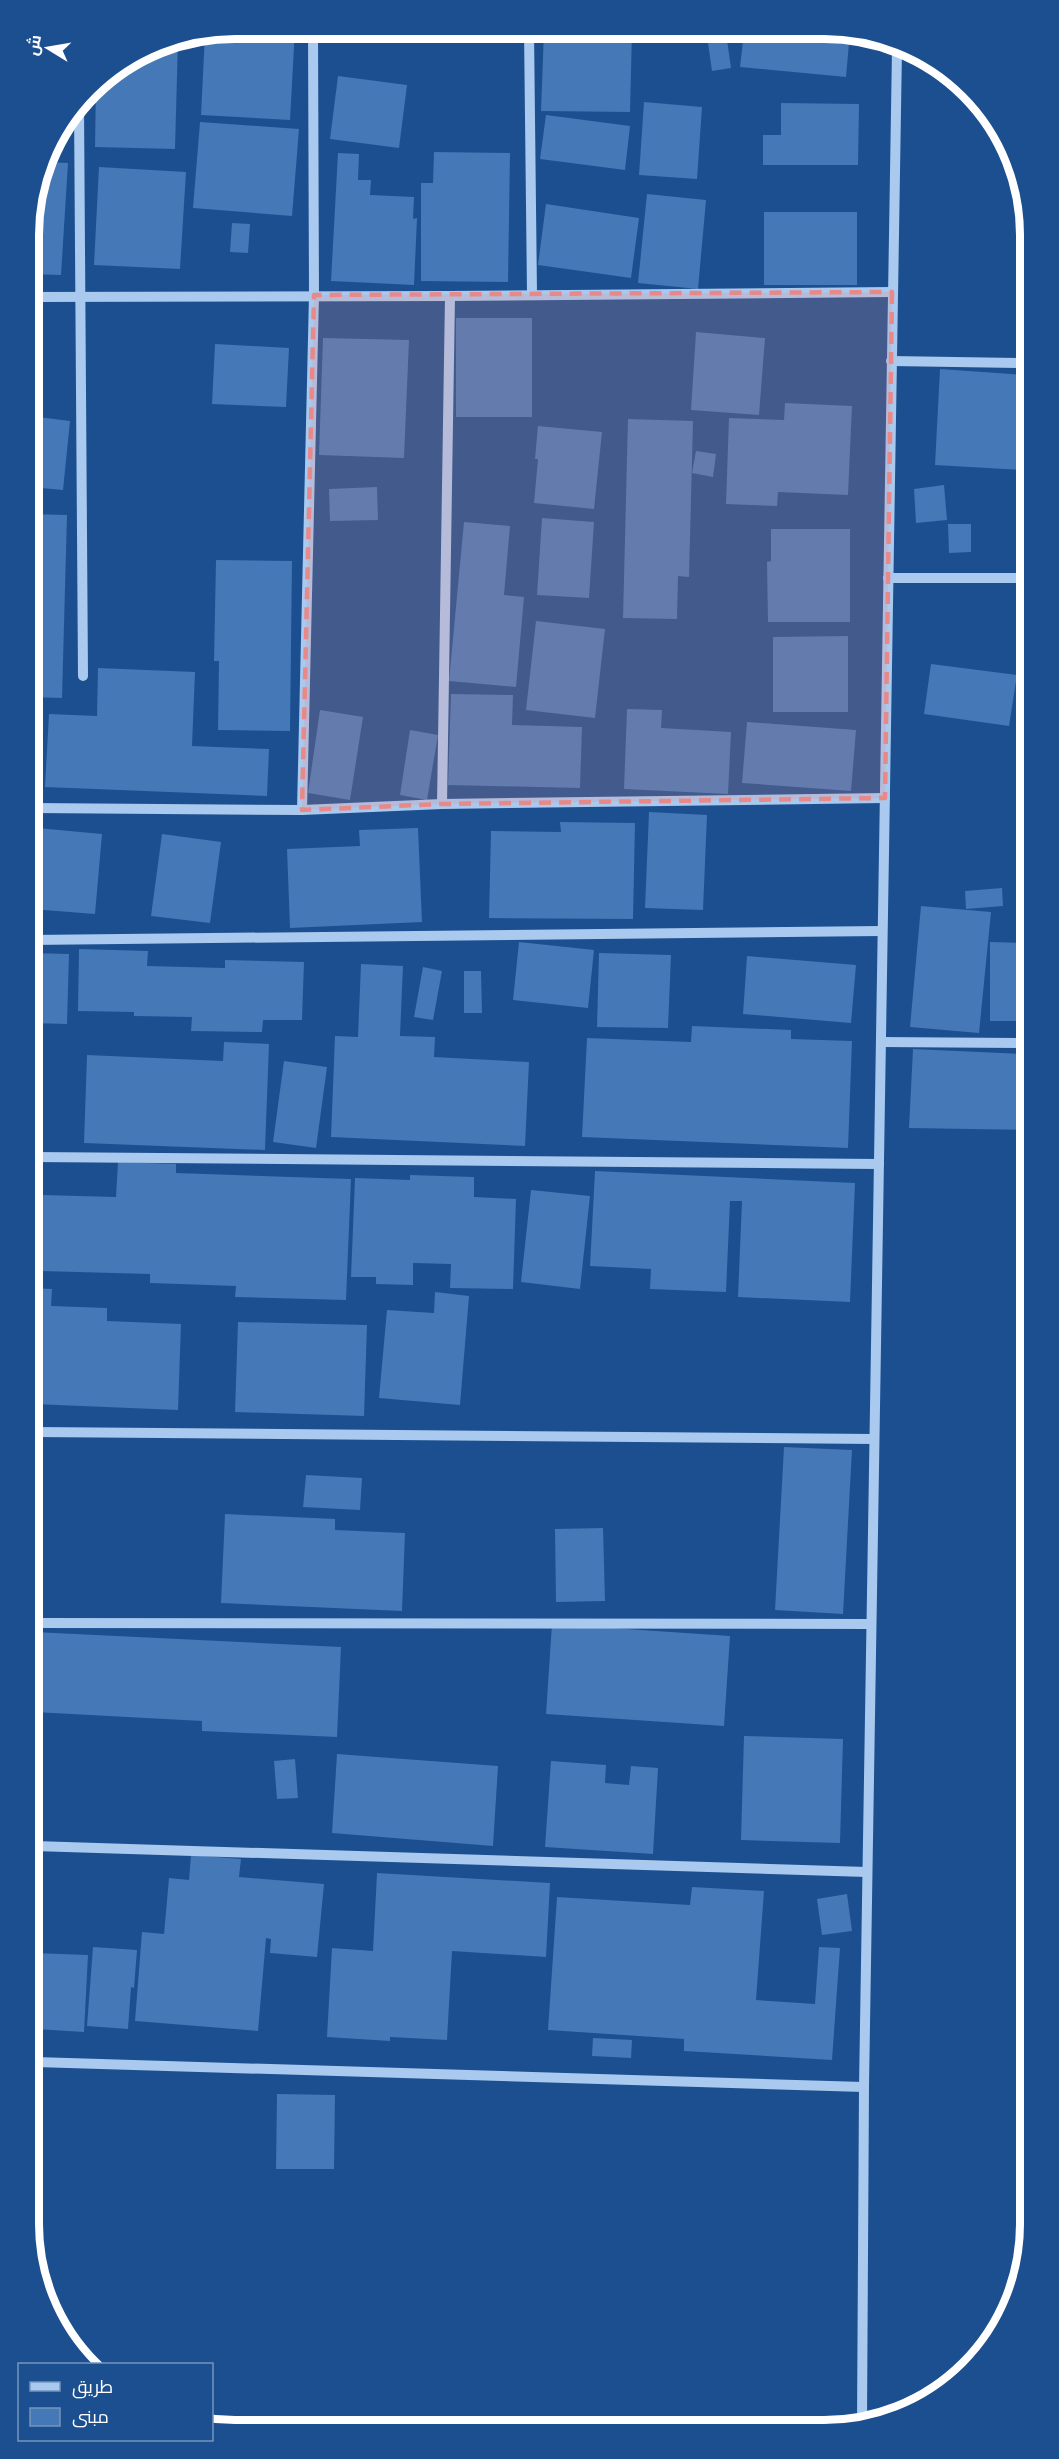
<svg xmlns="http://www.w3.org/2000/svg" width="1059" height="2459" font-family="Roboto,Cairo,sans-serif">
<rect width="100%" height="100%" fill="#1b4f8f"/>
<g fill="#4478b7">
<polygon points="235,28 295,29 290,120 201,115 205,34"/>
<polygon points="544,30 632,31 630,112 541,111"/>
<polygon points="744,32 850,32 846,77 740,67"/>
<polygon points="178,40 175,149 95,147 96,83 99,80 156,44"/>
<polygon points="727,40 731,68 712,71 708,43"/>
<polygon points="338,76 407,85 399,148 330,139"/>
<polygon points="644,102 702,107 697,179 639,175"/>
<polygon points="781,103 859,104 858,165 763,165 763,135 781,135"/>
<polygon points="546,115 630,126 625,170 540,159"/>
<polygon points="200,122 299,129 292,216 193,208"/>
<polygon points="54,138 52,152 48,152 50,143"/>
<polygon points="434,152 510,153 508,282 421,281 421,183 433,183"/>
<polygon points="338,153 359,154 358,180 371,180 370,195 414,197 413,219 417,218 414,285 331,281"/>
<polygon points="45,162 68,163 61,275 29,274 29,221"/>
<polygon points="99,167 186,172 180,269 94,265"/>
<polygon points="647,194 706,200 698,289 638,283"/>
<polygon points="546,204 639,218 631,278 538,265"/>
<rect x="764" y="212" width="93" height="73"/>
<polygon points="232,223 250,224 248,253 230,252"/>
<rect x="456" y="318" width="76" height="99"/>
<polygon points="696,332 765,338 759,415 691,410"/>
<polygon points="323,338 409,340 404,458 319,455"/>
<polygon points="215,344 289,348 286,407 212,404"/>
<polygon points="940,369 1024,375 1024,470 935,465"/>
<polygon points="785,403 852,406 848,495 778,492 777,506 726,504 729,418 784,420"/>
<polygon points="30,416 70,421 63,490 30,487"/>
<polygon points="628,419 693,421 689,577 678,576 677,619 623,618"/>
<polygon points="538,426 602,432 594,509 534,503 538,459 535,459"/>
<polygon points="696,451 716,454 713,477 692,473"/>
<polygon points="944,485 947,520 916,523 914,489"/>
<polygon points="377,487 378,520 330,521 329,489"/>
<polygon points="1021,502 1024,502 1025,546 1019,546"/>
<polygon points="30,514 67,515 62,698 31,697"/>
<polygon points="542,518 594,522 589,598 537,595"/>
<polygon points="464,522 510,526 504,595 524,597 516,687 449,681"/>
<polygon points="948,524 971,524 971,552 949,553"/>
<polygon points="771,529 850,529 850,622 768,622 767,562 771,561"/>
<polygon points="216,560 292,561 290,731 218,730 219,661 214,661"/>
<polygon points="536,621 605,629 595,718 526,710"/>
<polygon points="848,636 848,712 773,712 773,637"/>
<polygon points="931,664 1017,675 1009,726 924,714"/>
<polygon points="98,668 195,672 192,746 269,749 267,796 45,787 49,714 97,716"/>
<polygon points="451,694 513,695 512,725 582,727 580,788 448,785"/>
<polygon points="627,709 662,710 661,728 731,732 728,794 624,789"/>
<polygon points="320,710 363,717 350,800 308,793"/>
<polygon points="747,722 856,730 851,791 742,783"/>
<polygon points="410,730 438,735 427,800 400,795"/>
<polygon points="649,812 707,815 703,910 645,908"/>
<polygon points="31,819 37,819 37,828 102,834 95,914 31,909"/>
<polygon points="560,822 635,823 633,919 489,918 491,831 561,832"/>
<polygon points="418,828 422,922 290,928 287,849 360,846 359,830"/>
<polygon points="162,834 221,842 210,923 151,916"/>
<polygon points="1002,888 1003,906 966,909 965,891"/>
<polygon points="921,906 991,912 979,1033 910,1027"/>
<polygon points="519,942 594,950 588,1008 513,1000"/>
<polygon points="990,942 1026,943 1026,1021 990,1021"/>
<polygon points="79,949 148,951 147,966 225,968 225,960 304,962 302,1020 263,1020 262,1032 191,1031 192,1017 134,1016 134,1012 78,1011"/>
<polygon points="31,953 69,954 67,1024 32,1023"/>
<polygon points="599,953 671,955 668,1028 597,1027"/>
<polygon points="747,956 856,965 851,1023 743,1014"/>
<polygon points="361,964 403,966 400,1036 435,1037 434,1057 529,1062 525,1146 331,1137 335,1036 358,1037"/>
<polygon points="423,967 442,971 433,1020 414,1017"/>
<polygon points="464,971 481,971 482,1013 464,1013"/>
<polygon points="692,1026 791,1030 791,1039 852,1041 848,1148 582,1137 587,1038 691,1042"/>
<polygon points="224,1042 269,1044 265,1150 84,1143 87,1055 223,1061"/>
<polygon points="913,1049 1026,1054 1026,1130 909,1128"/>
<polygon points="284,1061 327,1067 316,1148 273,1142"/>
<polygon points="32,1070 41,1070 42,1147 32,1147"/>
<polygon points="118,1162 176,1164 176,1173 351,1179 346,1300 235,1297 236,1286 150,1283 150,1274 40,1271 42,1195 116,1197"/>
<polygon points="595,1171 855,1183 850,1302 738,1297 742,1201 730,1201 726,1292 650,1289 651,1269 590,1266"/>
<polygon points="410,1175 474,1177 474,1197 516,1199 513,1289 450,1288 451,1264 413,1263 413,1285 376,1284 376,1277 351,1277 355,1178 410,1180"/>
<polygon points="531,1190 590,1196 580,1289 521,1282"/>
<polygon points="32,1288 52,1289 51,1306 107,1308 107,1321 181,1324 178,1410 33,1404"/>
<polygon points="435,1292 469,1296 460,1405 379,1398 387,1310 434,1313"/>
<polygon points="238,1322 367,1325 364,1416 235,1412"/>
<polygon points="784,1447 852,1450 843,1614 775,1610"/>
<polygon points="306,1475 362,1478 360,1510 303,1507"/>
<polygon points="225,1514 335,1519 335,1530 405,1533 402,1611 221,1603"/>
<polygon points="603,1528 605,1601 556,1602 555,1529"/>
<polygon points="552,1624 730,1636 724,1726 546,1714"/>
<polygon points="34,1632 341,1647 337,1737 202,1731 202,1721 34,1712"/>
<polygon points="744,1736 843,1739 840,1843 741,1840"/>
<polygon points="337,1754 498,1766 493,1846 332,1833"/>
<polygon points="295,1759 298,1798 277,1799 274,1761"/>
<polygon points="551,1761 606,1765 605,1783 629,1785 631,1766 658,1768 653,1854 545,1847"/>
<polygon points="191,1855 241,1859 239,1877 324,1884 317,1957 270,1953 271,1939 266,1938 258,2031 135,2021 142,1932 164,1934 169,1878 189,1880"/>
<polygon points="377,1873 550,1883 546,1957 452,1951 447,2040 390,2037 390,2041 327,2037 332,1948 373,1951"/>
<polygon points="692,1887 764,1891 756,2000 815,2004 819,1947 840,1948 832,2060 684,2051 684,2039 548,2030 557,1897 690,1905"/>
<polygon points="847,1894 852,1931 822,1935 817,1899"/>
<polygon points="93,1947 137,1950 134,1988 131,1987 128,2029 87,2026"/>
<polygon points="35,1953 88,1955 84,2032 35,2029"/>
<polygon points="593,2038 632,2040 631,2058 592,2056"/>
<polygon points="277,2094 335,2095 334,2169 276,2169"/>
</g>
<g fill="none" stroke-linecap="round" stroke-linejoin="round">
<g stroke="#a9c9ee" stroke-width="10">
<polyline points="529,30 532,294"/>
<polyline points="79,105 83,676"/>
<polyline points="29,297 450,296 892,292"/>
<polyline points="891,361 1024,363"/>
<polyline points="888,578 1025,578"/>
<polyline points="442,804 450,296"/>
<polyline points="31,808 302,810 442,804 885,798"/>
<polyline points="302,810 314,295 313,29"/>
<polyline points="31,940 882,931"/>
<polyline points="881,1042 1026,1043"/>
<polyline points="32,1157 879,1164"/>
<polyline points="33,1432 874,1439"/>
<polyline points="34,1623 871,1624"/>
<polyline points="34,1846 867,1872"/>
<polyline points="35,2062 864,2087"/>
<polyline points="862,2423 864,2087 897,49"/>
</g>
</g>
<path fill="#e88989" fill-opacity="0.2" stroke="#e88989" stroke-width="4.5" stroke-dasharray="12 8" stroke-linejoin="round" d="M 892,292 L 885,798 L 442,804 L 302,810 L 314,295 Z"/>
<path d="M0 0H1059V2459H0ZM235 39H824A196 196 0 0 1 1020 235V2224A196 196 0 0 1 824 2420H235A196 196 0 0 1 39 2224V235A196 196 0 0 1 235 39Z" fill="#1b4f8f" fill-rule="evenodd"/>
<path fill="none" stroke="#fff" stroke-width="8" d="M235 39H824A196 196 0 0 1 1020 235V2224A196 196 0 0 1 824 2420H235A196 196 0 0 1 39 2224V235A196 196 0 0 1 235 39Z"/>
<rect x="18" y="2363" width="195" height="78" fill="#1b4f8f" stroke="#7695bc" stroke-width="1.5"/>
<rect x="30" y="2382" width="30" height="9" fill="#a9c9ee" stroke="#7695bc" stroke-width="1.5"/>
<text x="72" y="2393" font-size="18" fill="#ffffff">طريق</text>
<rect x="30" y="2408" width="30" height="18" fill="#4478b7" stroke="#7695bc" stroke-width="1.5"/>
<text x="72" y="2423" font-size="18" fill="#ffffff">مبنى</text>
<g transform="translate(48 48) rotate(281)" stroke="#1b4f8f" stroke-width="4.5" paint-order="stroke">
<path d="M0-4.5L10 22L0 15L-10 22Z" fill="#ffffff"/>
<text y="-9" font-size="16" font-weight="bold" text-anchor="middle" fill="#ffffff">ش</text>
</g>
</svg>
